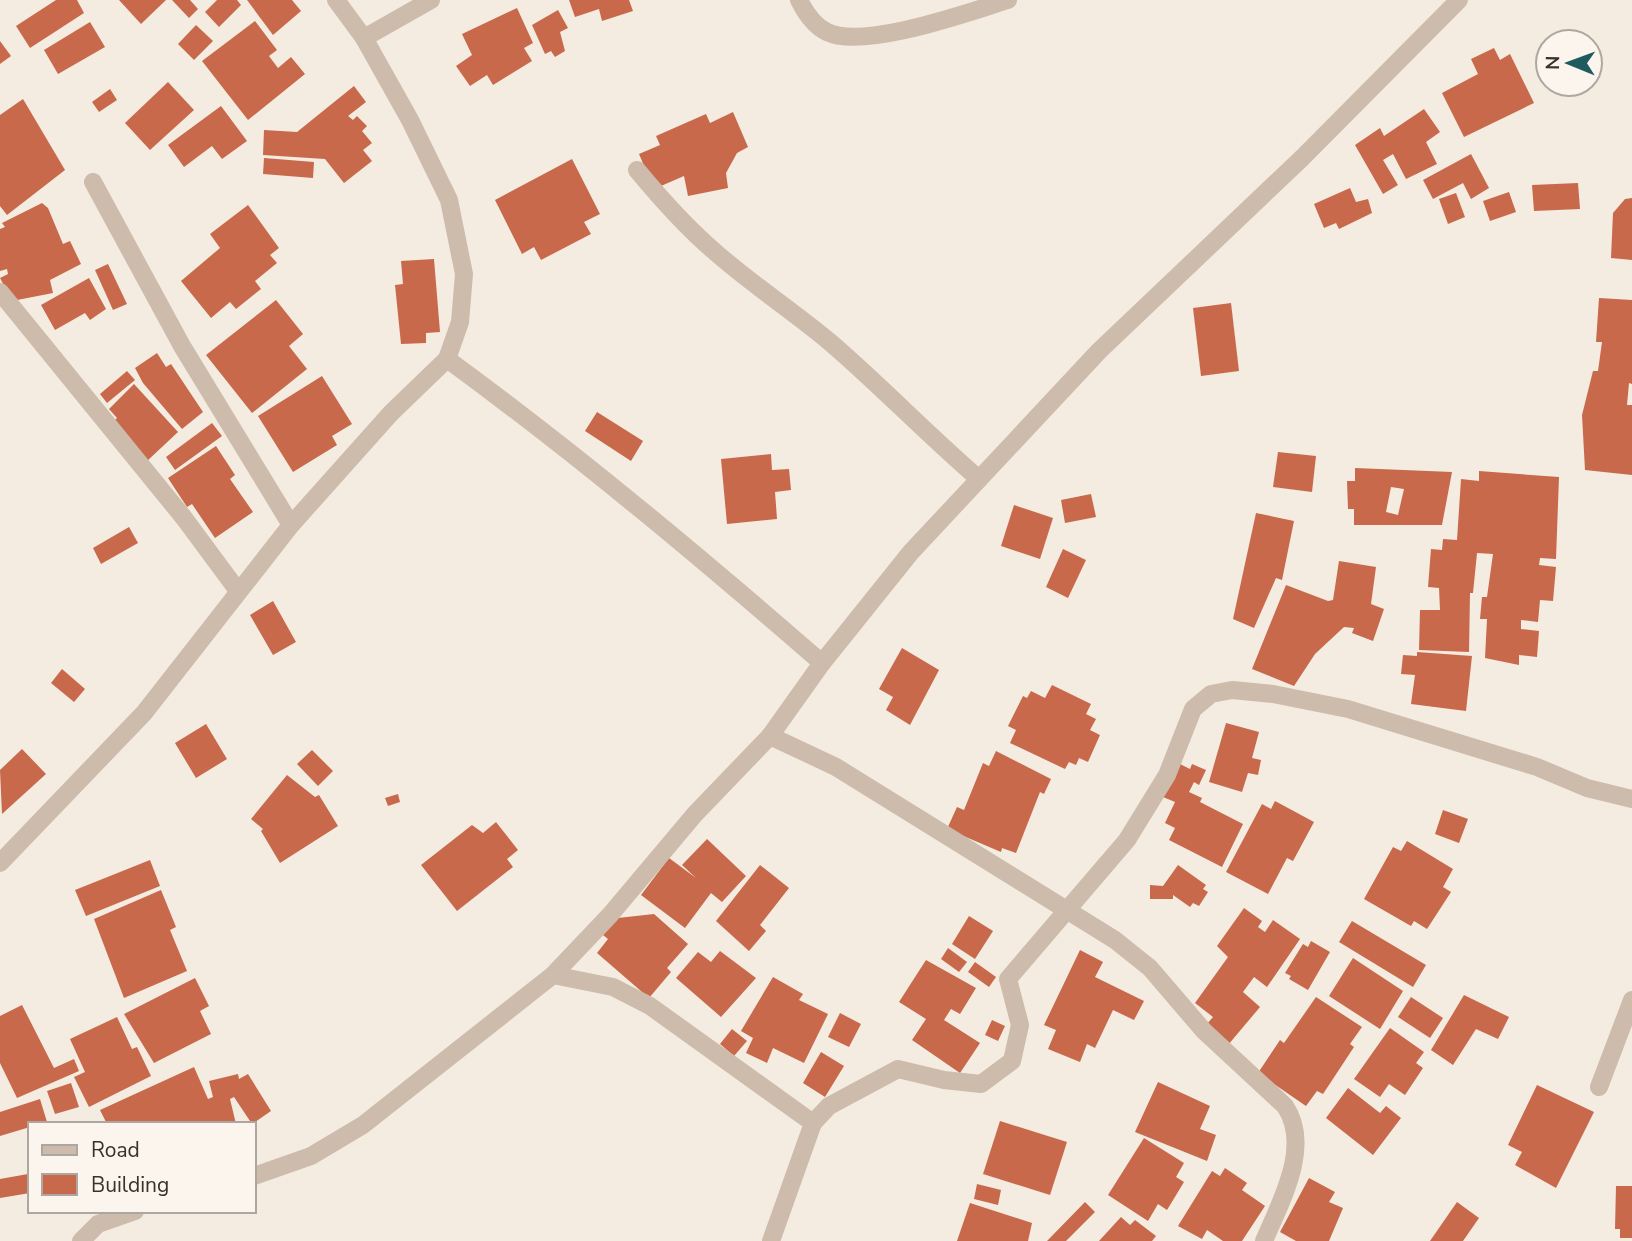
<svg xmlns="http://www.w3.org/2000/svg" width="1632" height="1241" font-family="'Nunito Sans',sans-serif">
<rect width="100%" height="100%" fill="#f4ebe1"/>
<g fill="#c8694b" fill-rule="evenodd">
<polygon points="56,0 77,0 84,13 30,48 16,26"/>
<polygon points="119,0 166,0 141,24"/>
<polygon points="172,0 190,0 198,9 189,18"/>
<polygon points="217,0 237,0 241,5 219,27 205,12"/>
<polygon points="247,0 292,0 301,11 273,35"/>
<polygon points="569,0 629,0 633,11 602,21 599,9 575,17"/>
<polygon points="517,8 533,43 524,48 532,61 493,85 487,75 470,86 456,66 472,55 462,34"/>
<polygon points="558,10 568,28 560,32 565,51 555,57 551,51 545,54 532,25"/>
<polygon points="255,21 277,50 269,56 278,68 291,57 305,74 248,120 202,61"/>
<polygon points="90,22 105,47 58,74 44,50"/>
<polygon points="196,25 213,41 194,60 178,44"/>
<polygon points="0,41 11,56 0,64"/>
<polygon points="1494,48 1500,60 1510,54 1534,103 1464,137 1442,93 1478,74 1471,59"/>
<polygon points="168,82 194,110 150,150 125,123"/>
<polygon points="354,86 366,102 348,116 353,120 357,116 367,126 362,131 372,143 363,150 372,161 344,183 325,159 263,155 264,130 297,132"/>
<polygon points="110,89 117,100 99,112 92,102"/>
<polygon points="23,99 65,170 7,215 0,206 0,115"/>
<polygon points="221,106 247,141 222,159 212,146 184,167 168,145"/>
<polygon points="1424,109 1440,132 1426,142 1437,164 1406,179 1393,154 1383,160 1398,185 1383,194 1355,145 1380,128 1384,136"/>
<polygon points="733,112 748,147 737,153 726,173 728,188 688,196 684,176 654,189 639,154 660,145 656,136 706,114 710,123"/>
<polygon points="1471,154 1489,188 1471,199 1463,183 1433,199 1423,180"/>
<polygon points="264,158 314,162 313,178 263,174"/>
<polygon points="572,159 600,214 584,222 591,234 541,260 534,247 522,254 495,200"/>
<polygon points="1578,183 1580,209 1534,211 1532,185"/>
<polygon points="1350,188 1356,202 1368,199 1372,213 1339,229 1336,223 1324,228 1314,204"/>
<polygon points="1509,192 1516,212 1490,221 1483,201"/>
<polygon points="1456,193 1465,217 1448,224 1439,199"/>
<polygon points="1632,198 1632,260 1611,258 1613,213 1625,199"/>
<polygon points="42,203 48,208 63,244 70,241 81,264 50,280 53,293 12,301 0,278 8,274 7,269 0,271 0,229 5,227 2,223"/>
<polygon points="248,205 279,248 270,255 277,263 255,281 261,289 236,309 230,302 211,318 181,281 220,248 210,234"/>
<polygon points="434,259 440,332 426,333 426,343 401,344 395,285 403,284 401,261"/>
<polygon points="108,264 127,304 113,310 95,270"/>
<polygon points="89,278 106,309 90,320 85,313 55,330 41,305"/>
<polygon points="1599,298 1632,300 1632,384 1629,383 1627,405 1632,405 1632,475 1585,470 1582,415 1593,371 1598,371 1602,342 1596,342"/>
<polygon points="276,300 303,334 289,346 307,369 252,413 206,355"/>
<polygon points="1231,303 1239,371 1201,376 1193,308"/>
<polygon points="157,353 166,367 171,364 203,412 182,429 143,383 135,368"/>
<polygon points="127,371 135,380 107,403 100,394"/>
<polygon points="322,376 352,424 332,436 337,445 293,472 258,416"/>
<polygon points="134,384 178,432 146,462 111,424 117,418 109,409"/>
<polygon points="597,412 643,441 631,461 585,431"/>
<polygon points="212,423 222,436 175,470 166,457"/>
<polygon points="216,446 235,475 230,479 253,512 215,538 192,504 187,507 168,478"/>
<polygon points="1278,452 1316,456 1312,492 1273,487"/>
<polygon points="771,454 772,470 789,469 791,490 775,492 777,519 727,524 721,459"/>
<path d="M 1355,468 L 1452,472 L 1442,525 L 1354,525 L 1354,509 L 1348,509 L 1347,481 L 1355,481 ZM 1391,487 L 1404,489 L 1398,515 L 1386,512 Z"/>
<polygon points="1479,471 1559,477 1556,559 1540,558 1539,565 1556,567 1553,601 1540,600 1538,622 1521,620 1521,629 1539,631 1537,657 1519,655 1519,665 1485,658 1487,619 1480,619 1482,597 1487,597 1493,554 1477,553 1473,593 1470,593 1469,652 1419,650 1420,610 1440,610 1439,588 1428,587 1431,549 1442,550 1443,539 1457,540 1461,479 1479,481"/>
<polygon points="1091,494 1096,517 1065,523 1061,500"/>
<polygon points="1014,505 1053,518 1040,559 1001,546"/>
<polygon points="1256,513 1294,521 1282,580 1276,578 1254,628 1233,619"/>
<polygon points="129,527 138,543 101,564 93,548"/>
<polygon points="1063,549 1086,560 1068,598 1046,587"/>
<polygon points="1339,561 1376,567 1371,604 1384,609 1373,641 1352,633 1354,628 1344,627 1315,654 1294,686 1252,669 1286,585 1328,601 1333,600"/>
<polygon points="273,601 296,642 273,655 250,615"/>
<polygon points="902,648 939,670 910,725 886,710 893,697 879,689"/>
<polygon points="1417,652 1472,656 1466,711 1411,704 1415,675 1401,674 1403,655 1417,656"/>
<polygon points="62,669 85,689 74,702 51,683"/>
<polygon points="1052,685 1091,704 1086,714 1096,719 1090,730 1100,735 1088,762 1079,758 1076,765 1069,762 1065,769 1010,743 1016,730 1008,726 1023,696 1027,698 1031,691 1045,698"/>
<polygon points="1226,723 1259,732 1252,758 1261,760 1258,775 1248,773 1242,792 1209,782"/>
<polygon points="206,724 227,759 196,778 175,743"/>
<polygon points="22,749 46,774 2,814 0,770"/>
<polygon points="312,750 333,771 318,786 297,764"/>
<polygon points="996,751 1051,779 1044,794 1040,792 1016,853 1002,848 1001,852 947,829 957,807 964,810 983,763 989,766"/>
<polygon points="1178,763 1190,769 1192,764 1206,770 1199,785 1194,782 1189,792 1202,798 1200,802 1243,824 1222,867 1169,840 1175,828 1165,823 1175,802 1163,797"/>
<polygon points="287,775 315,797 319,795 338,826 280,863 261,831 263,829 251,819"/>
<polygon points="398,794 400,802 388,806 385,798"/>
<polygon points="1275,801 1314,822 1293,861 1287,858 1268,894 1226,872 1262,804 1271,809"/>
<polygon points="1443,810 1468,819 1459,843 1435,834"/>
<polygon points="496,822 518,850 507,859 513,867 457,911 421,865 472,825 483,833"/>
<polygon points="707,839 746,876 722,902 711,893 685,928 641,895 669,858 696,878 682,865"/>
<polygon points="1407,841 1453,869 1443,887 1451,892 1427,929 1414,921 1411,926 1364,899 1393,847 1401,851"/>
<polygon points="150,860 160,886 86,916 75,890"/>
<polygon points="760,865 789,888 760,925 766,931 749,951 716,921"/>
<polygon points="1178,865 1206,885 1203,889 1208,892 1199,906 1193,903 1190,907 1173,895 1173,899 1150,899 1150,885 1163,886"/>
<polygon points="161,890 176,927 170,930 187,971 124,998 94,919"/>
<polygon points="1244,908 1262,921 1258,927 1265,932 1273,920 1300,939 1267,987 1254,977 1243,992 1260,1007 1228,1045 1206,1025 1213,1017 1195,1003 1228,957 1217,946"/>
<polygon points="654,914 688,944 667,968 671,972 649,998 597,953 608,939 603,935 618,918"/>
<polygon points="969,916 993,931 975,959 952,944"/>
<polygon points="1352,921 1426,965 1413,987 1339,942"/>
<polygon points="1311,941 1330,952 1308,990 1289,979 1291,976 1285,973 1303,944 1308,947"/>
<polygon points="948,948 967,962 959,972 941,959"/>
<polygon points="1080,950 1103,962 1095,977 1144,1001 1134,1020 1113,1010 1095,1048 1087,1044 1080,1062 1048,1049 1056,1030 1044,1025"/>
<polygon points="720,951 756,978 721,1017 676,978 698,952 711,962"/>
<polygon points="1353,958 1403,991 1380,1029 1329,996"/>
<polygon points="926,960 976,988 960,1014 951,1009 944,1020 980,1043 960,1073 912,1040 926,1019 899,1002"/>
<polygon points="975,962 996,977 989,987 968,972"/>
<polygon points="773,977 803,994 799,1000 828,1014 804,1063 773,1048 767,1063 746,1053 753,1038 741,1031"/>
<polygon points="195,978 209,1006 200,1011 211,1034 154,1063 124,1014"/>
<polygon points="1464,995 1509,1017 1498,1039 1476,1029 1453,1065 1431,1050"/>
<polygon points="1316,997 1362,1027 1350,1044 1354,1047 1323,1094 1317,1091 1306,1106 1258,1073 1280,1040 1284,1043"/>
<polygon points="1411,997 1443,1018 1430,1038 1398,1017"/>
<polygon points="22,1005 54,1068 74,1059 79,1071 17,1098 0,1063 0,1016"/>
<polygon points="840,1013 861,1024 849,1047 828,1037"/>
<polygon points="117,1017 132,1049 137,1047 151,1076 89,1107 74,1077 85,1072 70,1039"/>
<polygon points="992,1020 1005,1026 998,1041 985,1035"/>
<polygon points="1390,1028 1424,1052 1416,1063 1423,1068 1405,1095 1389,1084 1380,1097 1354,1079"/>
<polygon points="732,1029 747,1041 734,1056 720,1044"/>
<polygon points="821,1052 844,1066 825,1097 803,1083"/>
<polygon points="194,1067 208,1099 213,1097 209,1081 238,1074 239,1079 248,1074 271,1111 252,1124 234,1097 230,1099 236,1124 107,1124 100,1110"/>
<polygon points="1158,1082 1210,1106 1200,1129 1216,1135 1207,1161 1135,1132"/>
<polygon points="71,1083 79,1107 55,1114 47,1091"/>
<polygon points="1537,1085 1594,1112 1556,1188 1515,1165 1522,1152 1508,1145"/>
<polygon points="1348,1088 1380,1113 1386,1106 1401,1118 1373,1155 1326,1118"/>
<polygon points="40,1099 47,1122 30,1124 30,1127 0,1136 0,1112"/>
<polygon points="1000,1121 1067,1142 1050,1195 983,1174"/>
<polygon points="1144,1138 1184,1163 1176,1177 1184,1182 1167,1210 1158,1204 1148,1221 1108,1195"/>
<polygon points="1225,1168 1247,1183 1242,1190 1265,1206 1242,1241 1223,1241 1207,1230 1202,1239 1178,1226 1212,1171 1220,1176"/>
<polygon points="28,1174 30,1193 0,1198 0,1179"/>
<polygon points="1309,1178 1335,1192 1329,1202 1343,1208 1329,1241 1296,1241 1280,1232"/>
<polygon points="977,1184 1001,1190 998,1205 974,1199"/>
<polygon points="1616,1186 1632,1186 1632,1238 1620,1238 1620,1229 1615,1229"/>
<polygon points="1085,1202 1095,1212 1066,1241 1047,1241"/>
<polygon points="1457,1202 1479,1218 1463,1241 1430,1241"/>
<polygon points="970,1203 1032,1223 1028,1241 957,1241"/>
<polygon points="1121,1217 1130,1225 1135,1220 1156,1236 1152,1241 1099,1241"/>
</g>
<g fill="none" stroke-linecap="round" stroke-linejoin="round">
<g stroke="#cdbbac" stroke-width="18">
<path d="M 799,0 C 805,12 814,26 827,32 C 864,50 969,12 1008,0"/>
<polyline points="364,38 431,0"/>
<path d="M 637,170 C 661,199 686,227 714,251 C 751,284 793,311 831,343 C 882,387 928,435 979,479"/>
<polyline points="93,182 182,346 291,525"/>
<polyline points="0,292 184,518 238,591"/>
<path d="M 447,359 C 577,454 700,557 822,663"/>
<path d="M 770,736 L 836,767 L 1115,940 L 1150,968 L 1204,1031 L 1285,1106 C 1312,1146 1281,1201 1264,1241"/>
<polyline points="0,863 144,713 291,525 391,413 447,359 460,322 464,274 449,200 410,120 364,38 336,0"/>
<polyline points="553,975 613,987 650,1006 813,1123"/>
<polyline points="1599,1087 1632,1000"/>
<polyline points="254,1176 311,1156 363,1125 553,975 610,915 695,814 770,736 822,663 911,552 1099,351 1302,158 1459,0"/>
<polyline points="81,1241 98,1224 135,1211"/>
<polyline points="771,1241 813,1123 829,1106 898,1069 944,1080 981,1084 1012,1061 1020,1025 1008,979 1127,840 1167,775 1193,709 1211,694 1232,690 1273,694 1348,709 1537,767 1587,788 1632,799"/>
</g>
</g>
<rect x="28" y="1122" width="228" height="91" fill="#fbf5ee" stroke="#aea6a0" stroke-width="2"/>
<rect x="42" y="1145" width="35" height="10" fill="#cdbbac" stroke="#aea6a0" stroke-width="2"/>
<text x="91" y="1157" font-size="21" fill="#3b302b">Road</text>
<rect x="42" y="1174" width="35" height="21" fill="#c8694b" stroke="#aea6a0" stroke-width="2"/>
<text x="91" y="1192" font-size="21" fill="#3b302b">Building</text>
<g transform="translate(1569 63) rotate(271)"><circle r="33" fill="#fbf5ee" stroke="#aea6a0" stroke-width="2"/>
<path d="M0-5L12 26L0 18L-12 26Z" fill="#1f5a5e"/>
<text y="-10" font-size="19" font-weight="bold" text-anchor="middle" fill="#3b302b">N</text>
</g>
</svg>
